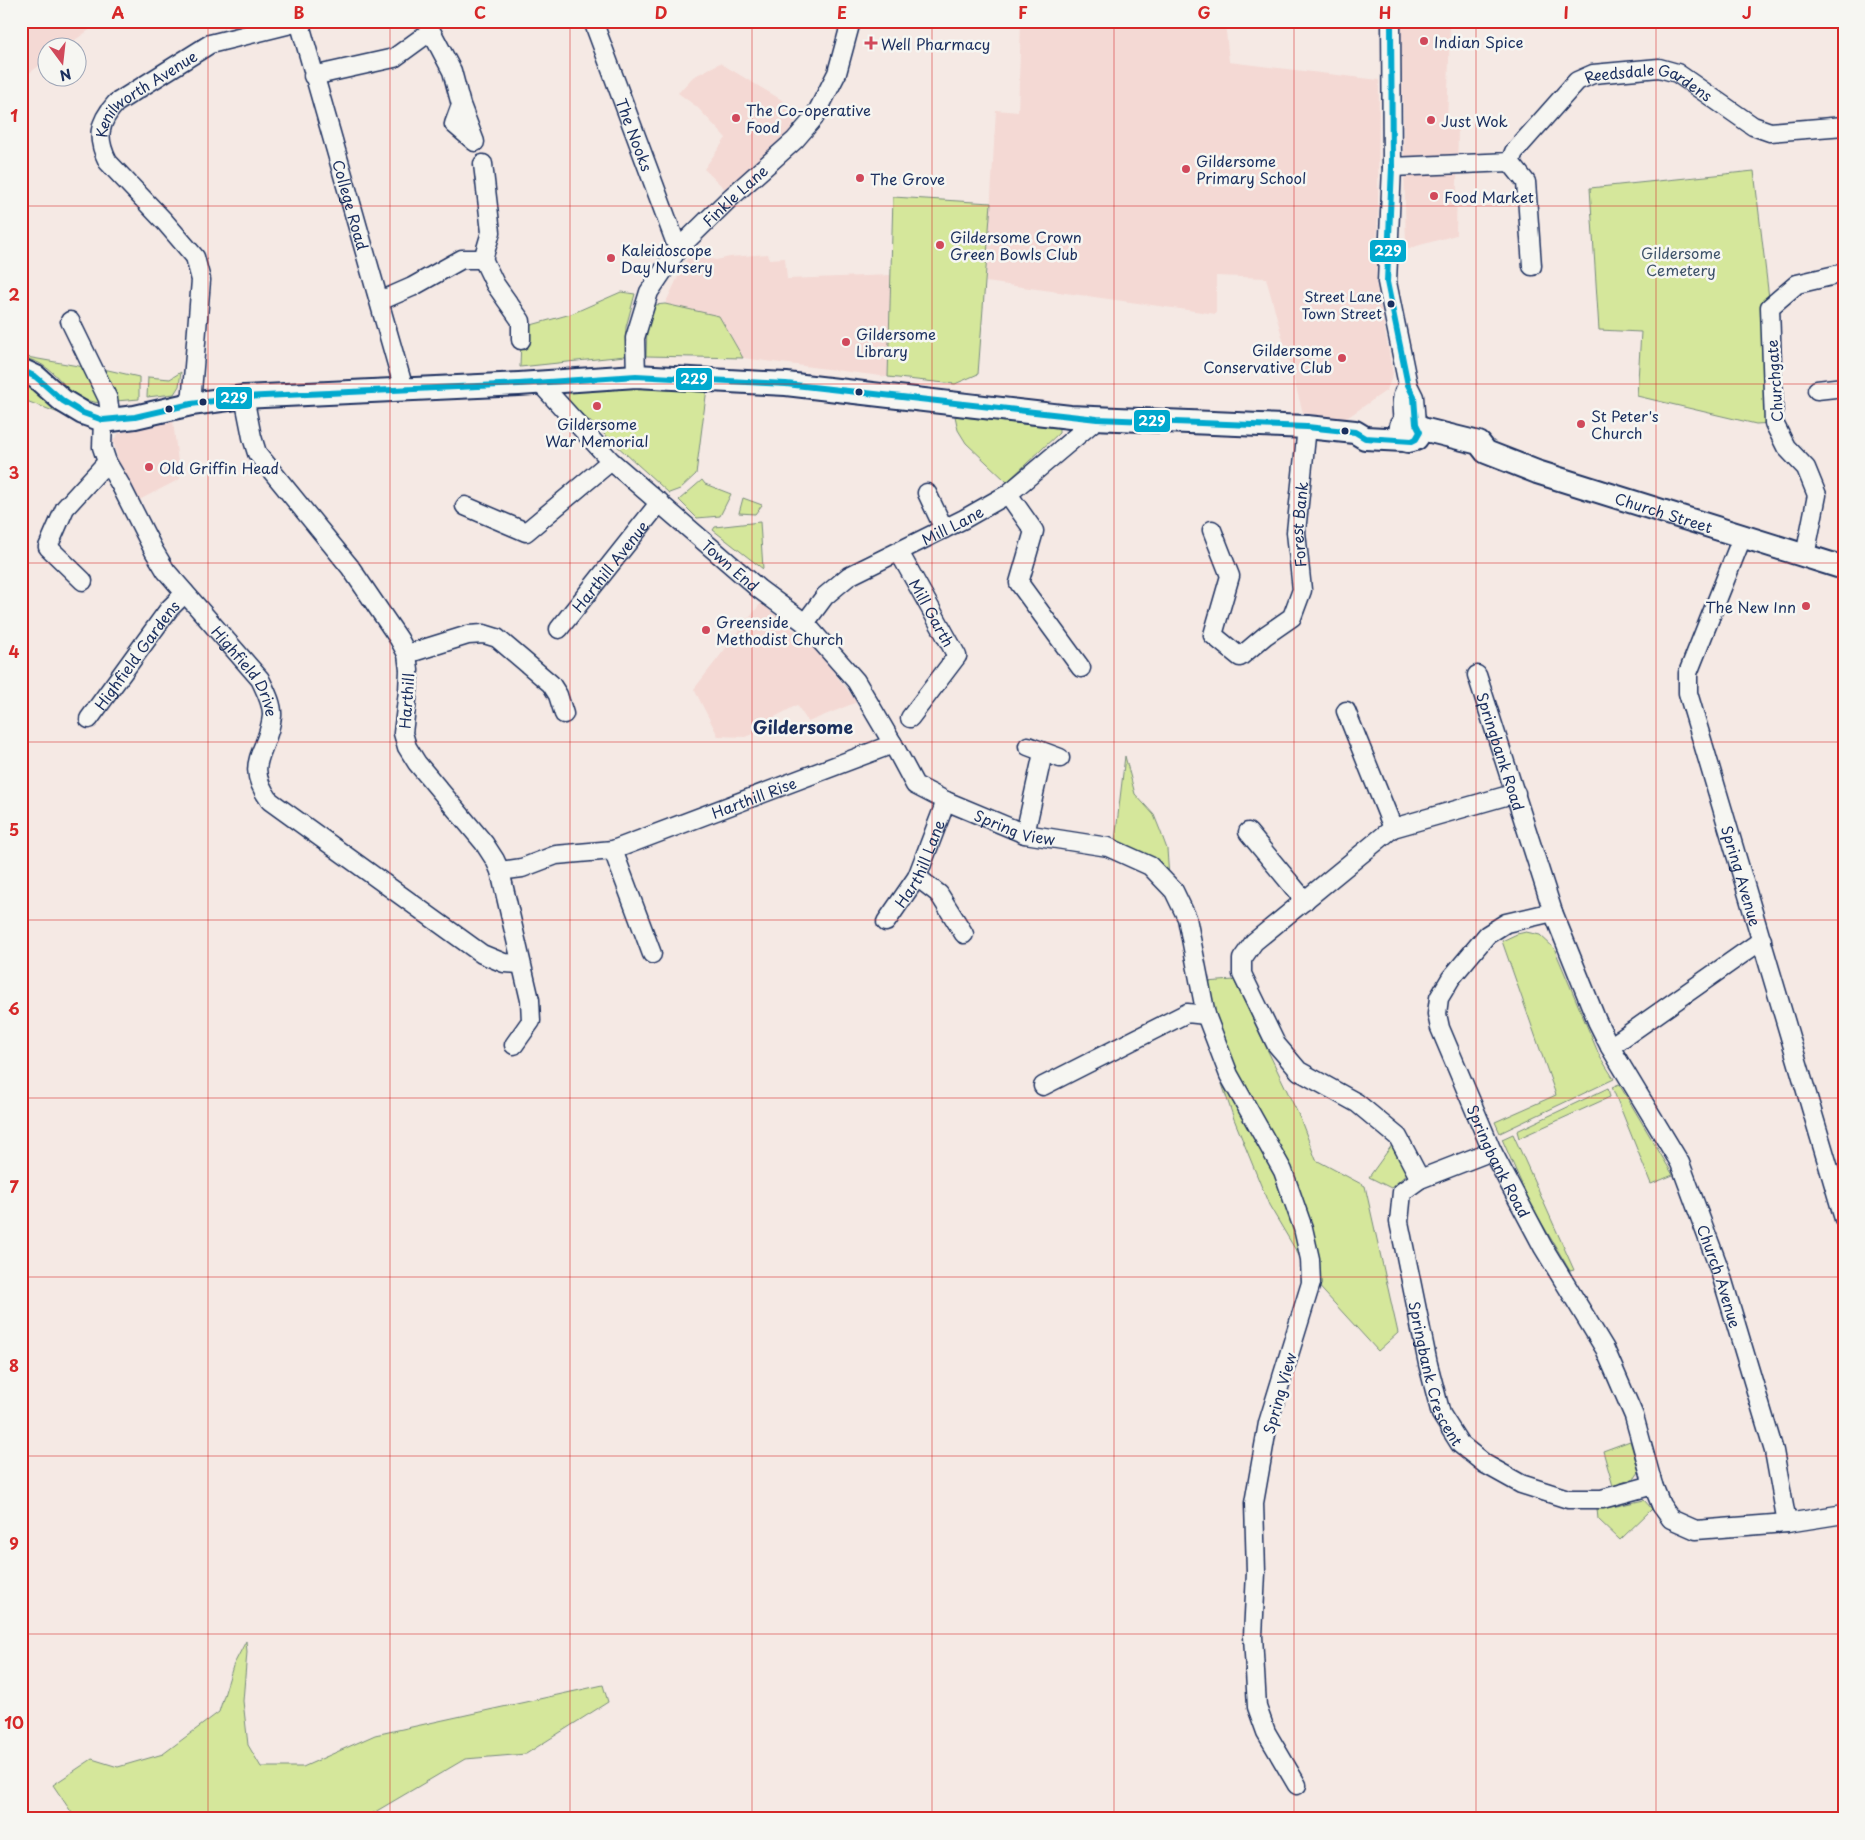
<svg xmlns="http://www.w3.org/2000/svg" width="1865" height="1840" font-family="'Playpen Sans',sans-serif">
<rect width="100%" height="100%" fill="#f5e9e4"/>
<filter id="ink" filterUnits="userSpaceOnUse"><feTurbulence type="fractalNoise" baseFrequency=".02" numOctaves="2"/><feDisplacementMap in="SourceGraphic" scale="10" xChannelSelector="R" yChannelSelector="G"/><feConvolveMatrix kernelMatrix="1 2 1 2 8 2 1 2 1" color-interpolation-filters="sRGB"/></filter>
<g filter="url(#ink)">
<g fill="#f4d9d4">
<polygon points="21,21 102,21 65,47 48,48 47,60 21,79"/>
<polygon points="1021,21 1225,21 1229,62 1379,80 1378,210 1376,282 1393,374 1387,390 1344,420 1303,413 1266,278 1216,276 1216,314 986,282 996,110 1018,112"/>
<polygon points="1401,26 1450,26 1447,126 1458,127 1456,235 1406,249"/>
<polygon points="720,63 800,111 788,134 726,190 704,169 726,138 697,107 678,93 693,77"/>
<polygon points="689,254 716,260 730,257 768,254 769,259 785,258 787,279 891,275 888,377 743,358 719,316 665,304"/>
<polygon points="173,421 180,479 139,500 119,464 113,440 119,433"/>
<polygon points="761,603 813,646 857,702 808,722 797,705 771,719 774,725 745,737 718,736 694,689"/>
</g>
<g fill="#d5e79b" stroke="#788b7c">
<polygon points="1754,171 1770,307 1774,423 1756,424 1637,396 1641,332 1599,330 1590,188"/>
<polygon points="893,197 991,203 978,374 955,384 888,377"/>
<polygon points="621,292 635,294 626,327 625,356 520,367 521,340 524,327 571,314"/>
<polygon points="665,304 719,316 743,358 646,356 647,328 655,305"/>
<path d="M 21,356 L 84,367 L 102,403 C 68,401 66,378 39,363 C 33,360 26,359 21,356 Z"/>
<polygon points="99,368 139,377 139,399 116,401"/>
<polygon points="181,372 179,386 174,394 147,397 148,377 170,379"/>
<polygon points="21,382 83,422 21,399"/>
<polygon points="574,386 707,388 696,474 680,489 669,493 572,405 568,399 569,392"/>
<polygon points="955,416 1059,428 1059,433 1007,482 966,443 958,430"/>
<polygon points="702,480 705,484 731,494 720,516 697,518 679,500"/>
<polygon points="743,498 762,505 755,514 739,513"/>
<polygon points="760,522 763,569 713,530 715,527"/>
<polygon points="1125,756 1135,794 1154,815 1160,830 1167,849 1169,878 1115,841"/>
<polygon points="1526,932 1540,935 1554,948 1600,1057 1614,1079 1500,1133 1495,1122 1556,1095 1502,941 1517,934"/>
<polygon points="1234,980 1300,1118 1316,1160 1365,1186 1398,1333 1378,1351 1314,1281 1315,1259 1208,1010 1205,982"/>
<polygon points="1222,1084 1285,1189 1304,1264 1269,1205 1234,1119"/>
<polygon points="1619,1084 1673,1175 1651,1184 1612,1087"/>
<polygon points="1608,1088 1610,1097 1519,1138 1517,1131"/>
<polygon points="1513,1134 1574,1270 1570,1271 1531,1205 1502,1139"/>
<polygon points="1392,1145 1407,1174 1391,1188 1369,1177"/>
<polygon points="1630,1441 1639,1472 1635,1478 1613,1486 1603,1451"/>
<polygon points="1644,1500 1652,1509 1620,1540 1598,1519 1597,1509 1617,1506"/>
<polygon points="246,1641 247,1652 243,1701 248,1745 261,1767 303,1767 375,1735 603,1685 608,1702 526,1754 465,1759 363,1819 76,1819 53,1785 92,1759 118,1767 163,1754 219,1712 233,1666"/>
</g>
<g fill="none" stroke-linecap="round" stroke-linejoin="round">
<g stroke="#1b2f5e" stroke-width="21">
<g id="minor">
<path id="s1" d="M 299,21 L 404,389"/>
<path id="s2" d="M 593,21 L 678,249"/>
<polyline points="1391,21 1392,167 1387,282 1408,385 1414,397 1416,424"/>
<polyline points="313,76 394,58 431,31 452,71 461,105 475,142 454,124 461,105"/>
<polyline points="1510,162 1526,182 1532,266"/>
<path id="s3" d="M 1392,167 L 1510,162 L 1514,152 L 1577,81 L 1593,74 L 1659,68 L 1677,73 L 1753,126 L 1770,132 L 1844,126"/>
<polyline points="483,259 495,284 521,321 521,340"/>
<polyline points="380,301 412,287 462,259 483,259 491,232 483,164"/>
<polyline points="70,321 108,399 111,420"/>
<path id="s4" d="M 636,376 L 635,338 L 649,292 L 678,249 L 729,199 L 795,140 L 814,118 L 837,73 L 850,25 L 853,21"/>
<path id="s5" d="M 540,383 L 611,461 L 759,589 L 805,623 L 856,681 L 893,744 L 915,785 L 946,801 L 1025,834 L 1108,847 L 1150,866 L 1174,891 L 1187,918 L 1206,1015 L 1229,1075 L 1283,1171 L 1303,1228 L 1310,1259 L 1311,1283 L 1268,1423 L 1254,1503 L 1256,1572 L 1253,1636 L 1257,1707 L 1266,1732 L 1297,1785"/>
<polyline points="1817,390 1844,387"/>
<polyline points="244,397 252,437 257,453 350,567 399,639 407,654 409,670 408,691 403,733 407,747 417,763 484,843 495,860 500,871 530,1000 531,1021 514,1045"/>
<path id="s6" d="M 191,404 L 201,280 L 195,257 L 165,222 L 108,162 C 96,138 98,123 116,103 L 210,44 L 299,22"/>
<path id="s7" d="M 103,420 L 102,447 L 107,462 L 120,484 L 154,551 L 166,571 L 260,679 C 265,690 273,704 272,716 C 268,754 242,762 270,801 L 482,954 L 504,963 L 521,964"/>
<path d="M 1403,424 C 1402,410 1399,397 1408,385"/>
<polyline points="927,493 944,529"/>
<polyline points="1008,494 1034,531 1019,583 1081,668"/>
<polyline points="465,506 526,532 611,461"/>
<path id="s8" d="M 1212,530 L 1230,576 L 1213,635 L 1240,657 L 1266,635 L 1292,617 L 1302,590 L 1296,532 L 1307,427"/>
<path id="s9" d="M 1743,535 L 1688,673 L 1688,693 L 1844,1219"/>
<path id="s10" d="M 899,552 L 957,656 L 910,718"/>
<polyline points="1805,556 1817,495 1806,468 1786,447 1774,423 1770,307 1797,284 1844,273"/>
<polyline points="83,581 48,547 65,508 107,462"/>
<path id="s11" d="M 805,623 L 825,596 L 849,576 L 964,519 L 1008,494 L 1097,419"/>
<path id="s12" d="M 559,629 L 660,502"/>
<polyline points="407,654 468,635 484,634 497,638 551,684 558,695 564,714"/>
<path id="s13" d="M 1477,675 L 1553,912 L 1506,923 L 1487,935 L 1451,978 L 1439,998 L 1437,1014 L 1440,1028 L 1492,1151 L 1543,1247 L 1605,1349 L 1634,1416 L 1653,1485 L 1661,1505 L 1671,1519 L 1696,1530 L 1787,1523 L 1844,1514"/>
<polyline points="1346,711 1393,828"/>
<path id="s14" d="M 89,719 L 169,609 L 185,593"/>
<polyline points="1028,746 1060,758"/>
<polyline points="1248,832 1305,901"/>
<polyline points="1025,834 1043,753"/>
<polyline points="613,850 652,954"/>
<path id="s15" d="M 500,871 L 522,868 L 556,855 L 613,850 L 893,744"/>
<polyline points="917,877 939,894 964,934"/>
<path id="s16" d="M 1553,912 L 1597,1021 L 1610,1047 L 1680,1163 L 1720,1271 L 1774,1451 L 1787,1523"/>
<path id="s17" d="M 886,922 L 917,877 L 946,801"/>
<polyline points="1610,1047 1762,940"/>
<polyline points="1043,1086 1187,1013 1206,1015"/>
<path id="s18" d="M 1492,1151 L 1420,1179 L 1402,1192 L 1399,1222 L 1428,1364 L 1441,1414 L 1460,1444 L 1485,1464 L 1521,1484 L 1568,1499 L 1602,1499 L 1653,1485"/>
<polyline points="1420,1179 1398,1137 1357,1103 1299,1071 1276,1044 1242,974 1242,959 1254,942 1393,828 1516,793"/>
</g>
</g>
<g stroke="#1b2f5e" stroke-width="26">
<g id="major">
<path d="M 21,370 L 36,377 L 63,401 L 83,413 L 103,420 L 111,420 L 135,417 L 191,404 L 244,397 L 519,384 L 636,376 L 786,384 L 1070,417 L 1307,427 L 1355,432 L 1365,438 L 1404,440 L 1408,441 L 1416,439 C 1420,434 1420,430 1416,424 L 1407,422 L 1401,426 L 1400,434 L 1404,440"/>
<path id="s19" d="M 1418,428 L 1479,443 L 1486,452 L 1537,472 L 1844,568"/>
</g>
</g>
<use href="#minor" stroke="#f6f6f2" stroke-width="18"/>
<use href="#major" stroke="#f6f6f2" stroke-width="22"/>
<g stroke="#f6f6f2" stroke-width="10">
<polyline id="bus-1" points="21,370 36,377 63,401 83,413 103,420 135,417 191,404 244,397 519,384 636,376 786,384 1097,419 1307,427 1355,432 1365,438 1412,441 1416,439 1420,432 1416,424 1414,397 1408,385 1387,282 1392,167 1391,21"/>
</g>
<use href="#bus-1" stroke="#00a9ce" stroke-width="6"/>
</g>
</g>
<path fill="none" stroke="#d62828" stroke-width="1" stroke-opacity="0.55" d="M 208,21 L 208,1819M 390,21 L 390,1819M 570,21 L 570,1819M 752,21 L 752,1819M 932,21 L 932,1819M 1114,21 L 1114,1819M 1294,21 L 1294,1819M 1476,21 L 1476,1819M 1656,21 L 1656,1819M 21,206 L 1844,206M 21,384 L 1844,384M 21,563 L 1844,563M 21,742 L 1844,742M 21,920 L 1844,920M 21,1098 L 1844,1098M 21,1277 L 1844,1277M 21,1456 L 1844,1456M 21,1634 L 1844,1634"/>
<g fill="#d1495b" stroke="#f6f6f2" stroke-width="2">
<circle cx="1424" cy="41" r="5"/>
<path d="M868.5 35.5h5v5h5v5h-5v5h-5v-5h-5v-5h5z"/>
<circle cx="736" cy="118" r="5"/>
<circle cx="1431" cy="120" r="5"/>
<circle cx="1186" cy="169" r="5"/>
<circle cx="860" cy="178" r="5"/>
<circle cx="1434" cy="196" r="5"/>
<circle cx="940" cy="245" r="5"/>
<circle cx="611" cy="258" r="5"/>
<circle cx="846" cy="342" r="5"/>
<circle cx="1342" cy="358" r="5"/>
<circle cx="597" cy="406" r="5"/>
<circle cx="1581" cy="424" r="5"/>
<circle cx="149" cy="467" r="5"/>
<circle cx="1806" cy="606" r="5"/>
<circle cx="706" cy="630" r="5"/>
</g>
<g fill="#1b2f5e" stroke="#f6f6f2" stroke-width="2">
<circle cx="1391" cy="304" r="4.5"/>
<circle cx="859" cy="392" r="4.5"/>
<circle cx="203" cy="402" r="4.5"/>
<circle cx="169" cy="409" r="4.5"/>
<circle cx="1345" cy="431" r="4.5"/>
</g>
<g text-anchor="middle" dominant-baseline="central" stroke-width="5" stroke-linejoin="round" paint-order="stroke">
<g font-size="14" fill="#1b2f5e" stroke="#f6f6f2" text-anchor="end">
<text x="1382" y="296">Street Lane<tspan x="1382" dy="17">Town Street</tspan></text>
</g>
<g font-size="15" fill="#1b2f5e" stroke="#f6f6f2" text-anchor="start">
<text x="1434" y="41">Indian Spice</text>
<text x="881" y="43">Well Pharmacy</text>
<text x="746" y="109">The Co-operative<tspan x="746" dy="17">Food</tspan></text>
<text x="1441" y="120">Just Wok</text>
<text x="1196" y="160">Gildersome<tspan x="1196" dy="17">Primary School</tspan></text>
<text x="870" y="178">The Grove</text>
<text x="1444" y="196">Food Market</text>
<text x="950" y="236">Gildersome Crown<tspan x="950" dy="17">Green Bowls Club</tspan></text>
<text x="621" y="249">Kaleidoscope<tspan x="621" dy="17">Day Nursery</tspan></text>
<text x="856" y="333">Gildersome<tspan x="856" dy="17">Library</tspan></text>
<text x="1332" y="349" text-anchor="end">Gildersome<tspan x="1332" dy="17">Conservative Club</tspan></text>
<text x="1591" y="415">St Peter's<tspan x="1591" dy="17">Church</tspan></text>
<text x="597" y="423" text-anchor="middle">Gildersome<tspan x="597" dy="17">War Memorial</tspan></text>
<text x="159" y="467">Old Griffin Head</text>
<text x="1796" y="606" text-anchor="end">The New Inn</text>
<text x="716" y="621">Greenside<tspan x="716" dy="17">Methodist Church</tspan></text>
</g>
<g font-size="15" fill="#1b2f5e" stroke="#f6f6f2">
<text stroke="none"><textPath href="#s3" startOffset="300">Reedsdale Gardens</textPath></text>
<text stroke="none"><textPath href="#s6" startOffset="369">Kenilworth Avenue</textPath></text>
<text stroke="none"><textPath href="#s2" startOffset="121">The Nooks</textPath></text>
<text stroke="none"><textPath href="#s4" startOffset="216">Finkle Lane</textPath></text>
<text stroke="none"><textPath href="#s1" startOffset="191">College Road</textPath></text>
<text transform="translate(1774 381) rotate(-94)">Churchgate</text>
<text stroke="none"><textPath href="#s19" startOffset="262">Church Street</textPath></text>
<text stroke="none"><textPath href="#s11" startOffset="180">Mill Lane</textPath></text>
<text stroke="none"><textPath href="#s8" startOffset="306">Forest Bank</textPath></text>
<text stroke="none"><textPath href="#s5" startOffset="264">Town End</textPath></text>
<text stroke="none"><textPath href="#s12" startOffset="81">Harthill Avenue</textPath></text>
<text stroke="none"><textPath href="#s10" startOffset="69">Mill Garth</textPath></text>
<text stroke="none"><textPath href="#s14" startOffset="80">Highfield Gardens</textPath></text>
<text stroke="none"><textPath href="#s7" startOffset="296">Highfield Drive</textPath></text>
<text transform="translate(406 701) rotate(-86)">Harthill</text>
<text stroke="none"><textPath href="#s13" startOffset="80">Springbank Road</textPath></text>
<text stroke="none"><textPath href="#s15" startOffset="266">Harthill Rise</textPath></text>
<text stroke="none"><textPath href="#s5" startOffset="664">Spring View</textPath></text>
<text stroke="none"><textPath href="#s17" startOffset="68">Harthill Lane</textPath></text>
<text stroke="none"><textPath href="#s9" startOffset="359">Spring Avenue</textPath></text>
<text stroke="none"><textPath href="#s13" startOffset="575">Springbank Road</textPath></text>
<text stroke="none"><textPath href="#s16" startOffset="402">Church Avenue</textPath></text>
<text stroke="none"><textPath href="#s18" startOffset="286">Springbank Crescent</textPath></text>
<text transform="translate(1279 1393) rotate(-74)">Spring View</text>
</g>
<g font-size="15" fill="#40546a" stroke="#f6f6f2">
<text x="1681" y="252">Gildersome<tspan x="1681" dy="17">Cemetery</tspan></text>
</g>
<g font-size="18" font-weight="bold" fill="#1b2f5e" stroke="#f6f6f2">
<text x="803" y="726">Gildersome</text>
</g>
</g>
<g stroke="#f6f6f2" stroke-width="2">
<rect x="1369" y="239" width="38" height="24" rx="5" fill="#00a9ce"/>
<rect x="675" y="367" width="38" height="24" rx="5" fill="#00a9ce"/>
<rect x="215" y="386" width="38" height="24" rx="5" fill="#00a9ce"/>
<rect x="1133" y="409" width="38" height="24" rx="5" fill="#00a9ce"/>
</g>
<g font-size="14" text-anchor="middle" font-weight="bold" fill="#fff">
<text x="1388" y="256">229</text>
<text x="694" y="384">229</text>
<text x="234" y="403">229</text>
<text x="1152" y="426">229</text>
</g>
<rect width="1865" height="1840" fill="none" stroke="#f6f6f2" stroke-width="55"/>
<g transform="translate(62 62) rotate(165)"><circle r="24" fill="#f6f6f2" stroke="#9ea6b7"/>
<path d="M0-4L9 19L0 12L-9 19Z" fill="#d1495b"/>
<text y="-8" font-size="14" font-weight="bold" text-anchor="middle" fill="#1b2f5e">N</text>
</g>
<rect x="28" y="28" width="1810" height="1784" fill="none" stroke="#d62828" stroke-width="2"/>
<g font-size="16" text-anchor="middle" font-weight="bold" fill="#d62828">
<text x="118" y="19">A</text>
<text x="299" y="19">B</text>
<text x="480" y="19">C</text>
<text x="661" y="19">D</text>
<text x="842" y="19">E</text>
<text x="1023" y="19">F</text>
<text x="1204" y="19">G</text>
<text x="1385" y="19">H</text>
<text x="1566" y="19">I</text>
<text x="1747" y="19">J</text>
<text x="14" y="122">1</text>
<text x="14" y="301">2</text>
<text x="14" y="479">3</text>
<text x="14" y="658">4</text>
<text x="14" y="836">5</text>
<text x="14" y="1015">6</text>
<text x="14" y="1193">7</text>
<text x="14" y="1372">8</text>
<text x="14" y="1550">9</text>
<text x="14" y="1729">10</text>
</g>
</svg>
